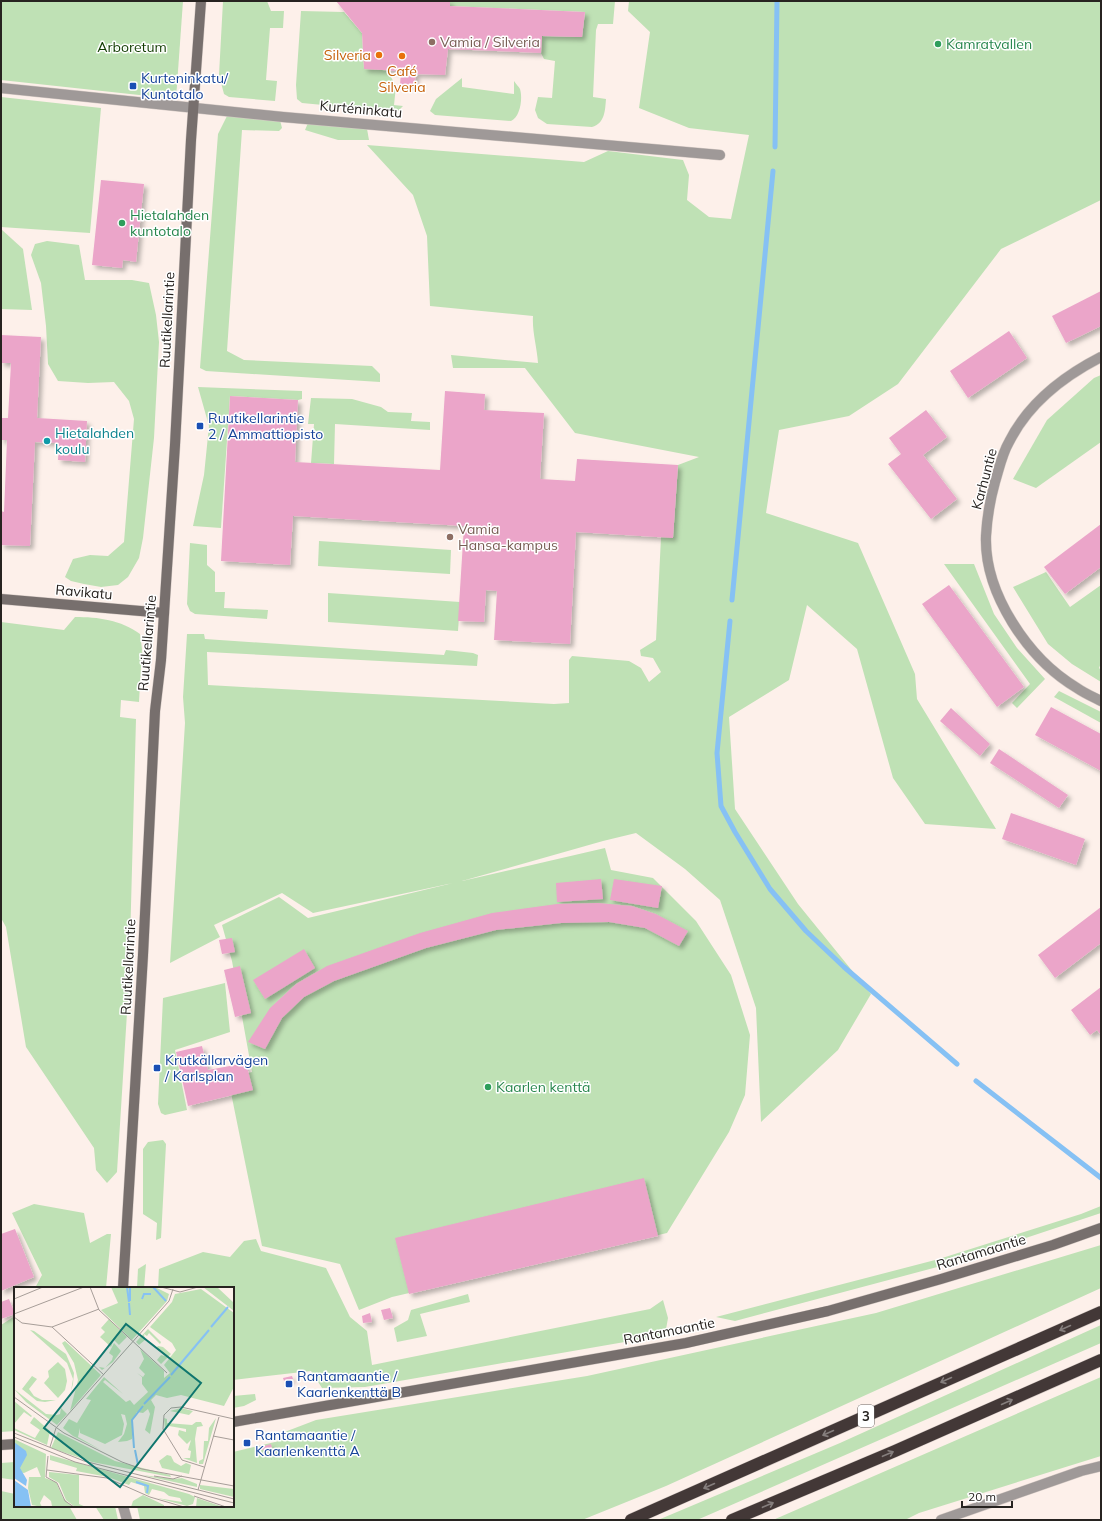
<svg xmlns="http://www.w3.org/2000/svg" width="1102" height="1521" font-family="Mulish,sans-serif">
<defs>
<filter id="shadow"><feDropShadow dx="3.5" dy="3.5" stdDeviation="2" flood-color="#0004"/></filter>
</defs>
<rect width="100%" height="100%" fill="#fdf0ea"/>
<g fill="#bfe1b5">
<polygon points="1,1 183,1 176,99 1,80"/>
<polygon points="223,1 267,1 271,11 284,11 283,28 270,28 266,80 277,81 275,101 229,97 224,94 219,75"/>
<path d="M 450,1 L 615,1 L 613,24 L 598,24 L 596,30 L 593,97 L 606,99 C 605,111 605,123 592,127 L 547,124 L 538,118 L 535,110 L 538,97 L 552,98 L 555,61 L 544,59 L 541,53 L 542,36 L 582,37 L 585,12 L 450,6 Z"/>
<path d="M 629,1 L 1101,1 L 1101,200 L 1001,249 L 898,384 L 849,416 L 779,430 L 766,513 L 858,543 L 915,674 L 917,699 L 996,829 L 925,824 L 893,778 L 857,649 L 807,605 L 789,680 L 729,717 L 735,809 L 798,904 L 871,994 L 838,1050 L 761,1122 L 756,1008 L 720,900 L 685,869 L 636,833 L 603,841 L 462,881 L 605,848 L 611,870 L 653,878 L 696,921 L 731,975 L 750,1035 L 745,1095 L 729,1132 L 667,1233 L 392,1297 L 359,1310 L 340,1264 L 262,1246 L 228,1078 L 252,1072 L 232,961 L 222,925 L 279,897 L 308,918 L 453,883 L 313,913 L 282,893 L 214,925 L 220,937 L 170,963 L 185,723 L 183,697 L 187,634 L 204,634 L 205,639 L 444,655 L 446,650 L 473,653 L 478,655 L 477,666 L 207,652 L 208,685 L 554,704 L 569,703 L 569,660 L 572,656 L 629,661 L 641,668 L 649,682 L 661,672 L 653,658 L 641,656 L 640,650 L 656,640 L 661,537 L 673,537 L 678,465 L 699,457 L 575,433 L 525,368 L 453,368 L 451,355 L 538,363 C 537,347 532,332 533,316 L 430,306 L 427,236 L 413,195 L 367,145 L 584,162 L 608,151 L 683,160 L 689,175 L 687,200 L 709,217 L 731,219 L 749,135 L 689,128 L 639,108 L 650,32 L 628,11 Z"/>
<polygon points="301,11 344,12 362,33 364,69 387,70 396,86 394,105 403,106 397,112 302,103 297,99 296,85"/>
<path d="M 462,78 L 462,87 L 514,94 L 514,81 C 516,84 519,87 520,89 C 523,99 520,117 511,121 L 435,115 L 430,111 L 436,99 Z"/>
<polygon points="1,97 101,108 90,233 1,227"/>
<polygon points="227,116 280,120 282,128 279,131 242,130 227,351 244,360 372,366 380,374 380,382 206,371 200,368 218,134"/>
<polygon points="308,123 363,127 367,129 369,140 338,140 305,130"/>
<polygon points="1,229 23,249 32,310 1,309"/>
<polygon points="47,241 79,245 85,280 132,280 149,283 156,315 159,342 154,438 143,538 139,558 128,577 118,585 101,587 84,584 71,581 65,577 73,559 90,555 108,556 124,542 134,419 129,401 114,382 88,383 58,381 48,364 46,326 41,283 31,255 35,244"/>
<polygon points="1101,375 1101,442 1036,488 1013,479 1047,420 1094,378"/>
<polygon points="198,387 302,391 302,399 298,400 230,396 221,528 193,526 204,475 209,426"/>
<polygon points="311,398 352,399 381,407 388,412 412,413 411,421 430,422 430,430 335,424 334,464 311,463 314,424 308,424"/>
<polygon points="319,541 451,550 450,574 318,566"/>
<polygon points="190,543 207,545 207,565 215,572 215,592 225,592 224,608 268,610 267,619 195,614 190,611 187,604"/>
<polygon points="944,564 974,564 994,614 1017,648 1045,679 1017,708 1012,703 1030,684"/>
<polygon points="1046,572 1070,607 1101,585 1101,663 1099,668 1101,670 1101,682 1072,664 1048,644 1013,587"/>
<polygon points="328,593 460,602 458,631 328,622"/>
<path d="M 75,617 C 98,617 121,620 140,634 L 142,649 L 139,702 L 121,700 L 120,717 L 136,719 L 129,981 L 117,1172 L 107,1183 L 96,1170 L 94,1148 L 26,1047 L 6,927 L 1,918 L 1,622 L 64,630 Z"/>
<polygon points="1059,691 1101,712 1101,723 1054,697"/>
<polygon points="225,983 230,1032 175,1050 187,1110 165,1115 161,1113 158,1104 163,998"/>
<polygon points="163,1140 166,1144 161,1238 156,1240 157,1223 143,1214 143,1149 148,1142"/>
<polygon points="34,1204 84,1213 90,1243 107,1234 111,1234 106,1288 35,1288 42,1275 12,1213"/>
<polygon points="1101,1206 1101,1213 941,1266 735,1321 716,1317 939,1259 1081,1214"/>
<polygon points="256,1239 261,1251 326,1268 350,1317 367,1331 372,1365 650,1309 663,1300 668,1318 665,1335 365,1387 322,1388 311,1371 233,1380 233,1288 158,1288 159,1269 203,1252 230,1257 244,1241"/>
<polygon points="1101,1245 1101,1288 666,1486 582,1520 140,1520 137,1506 233,1506 233,1452 279,1441 282,1433 316,1420 587,1376 876,1313"/>
<polygon points="146,1264 144,1288 137,1288 138,1269"/>
<polygon points="468,1294 470,1302 420,1314 427,1336 397,1342 394,1328 408,1320 411,1310"/>
<polygon points="15,1316 15,1431 1,1432 1,1325"/>
<polygon points="1101,1325 1101,1343 697,1520 658,1520 840,1443"/>
<polygon points="1101,1377 1101,1456 919,1513 905,1520 773,1520"/>
<polygon points="255,1394 256,1400 244,1406 233,1408 233,1396"/>
<polygon points="15,1462 15,1480 1,1478 1,1463"/>
<polygon points="1,1491 15,1494 15,1506 69,1506 77,1520 1,1520"/>
<polygon points="95,1506 115,1506 118,1520 104,1520"/>
</g>
<g fill="none" stroke-linecap="round" stroke-linejoin="round">
<g stroke="#86c1f4" stroke-width="5">
<polyline points="775,147 777,1"/>
<polyline points="732,600 773,171"/>
<polyline points="730,621 717,753 721,806 735,832 770,889 806,931 844,967 957,1064"/>
<polyline points="976,1081 1101,1178"/>
</g>
</g>
<g fill="#eba5c9" filter="url(#shadow)">
<polygon points="336,1 450,1 450,6 585,12 582,37 542,36 541,53 448,49 445,75 416,74 414,86 400,85 401,71 364,69 362,33"/>
<polygon points="101,180 144,184 136,262 123,260 122,268 92,265"/>
<polygon points="1101,291 1101,326 1066,343 1052,316"/>
<polygon points="1009,331 1027,358 968,398 950,371"/>
<polygon points="1,335 41,337 37,418 87,421 85,462 58,460 59,443 35,442 30,546 1,545 1,511 4,512 7,440 1,440 1,418 8,418 11,363 1,363"/>
<polygon points="445,391 485,394 484,410 544,413 540,479 575,481 577,459 678,465 673,538 576,532 570,644 494,640 497,591 486,590 484,622 458,621 464,526 293,516 290,565 221,561 230,396 298,400 295,462 440,470"/>
<polygon points="926,410 947,437 923,455 957,499 931,519 888,464 901,454 889,438"/>
<polygon points="1101,524 1101,567 1065,594 1044,567"/>
<polygon points="949,585 1024,687 997,707 922,604"/>
<polygon points="1051,707 1101,734 1101,771 1035,735"/>
<polygon points="951,708 990,744 980,756 940,721"/>
<polygon points="999,749 1068,795 1059,808 990,763"/>
<polygon points="1011,813 1085,839 1076,865 1002,839"/>
<polygon points="601,879 603,899 557,902 556,883"/>
<polygon points="614,879 662,886 658,908 610,900"/>
<polygon points="598,903 632,906 656,914 688,931 679,946 645,928 609,922 561,923 496,930 426,948 334,981 304,997 282,1018 265,1049 248,1042 270,1008 296,984 327,966 420,933 492,913 557,904"/>
<polygon points="1101,907 1101,943 1055,978 1038,955"/>
<polygon points="232,938 235,952 222,954 219,940"/>
<polygon points="304,949 315,968 265,999 253,980"/>
<polygon points="240,966 251,1013 235,1017 224,970"/>
<polygon points="1101,987 1101,1035 1097,1030 1090,1035 1071,1010"/>
<polygon points="202,1046 208,1070 246,1063 253,1090 188,1106 176,1052"/>
<polygon points="644,1178 658,1236 409,1294 395,1238"/>
<polygon points="15,1229 34,1277 1,1291 1,1234"/>
<polygon points="9,1299 15,1314 1,1319 1,1302"/>
<polygon points="390,1308 393,1318 384,1320 381,1310"/>
<polygon points="370,1313 372,1322 363,1323 362,1316"/>
<polygon points="292,1376 293,1379 284,1381 283,1378"/>
<polygon points="271,1444 272,1448 262,1450 261,1447"/>
</g>
<g fill="none" stroke-linecap="round" stroke-linejoin="round">
<g stroke="#d6cbc6" stroke-width="11">
<g id="street">
<polyline points="1,88 283,117 720,155"/>
<path d="M 1101,357 C 1064,376 1028,404 1009,442 C 1002,454 999,469 995,482 C 990,500 987,517 986,536 C 984,593 1028,659 1077,688 C 1084,693 1093,697 1101,701"/>
<polyline points="123,1506 127,1520"/>
<polyline points="941,1520 1081,1471 1101,1466"/>
</g>
</g>
<g stroke="#d6cbc6" stroke-width="11">
<g id="secondary">
<polyline points="1,599 164,613"/>
<polyline points="123,1288 143,955 155,711 161,660 175,445 191,140 201,1"/>
<polyline points="233,1422 686,1343 828,1311 941,1279 1053,1245 1101,1228"/>
<polyline points="1,1445 15,1444"/>
</g>
</g>
<g stroke="#d6cbc6" stroke-width="13">
<g id="highway">
<polyline points="631,1520 1101,1312"/>
<polyline points="732,1520 895,1451 1101,1360"/>
</g>
</g>
<use href="#street" stroke="#9f9998" stroke-width="10"/>
<use href="#secondary" stroke="#776f6d" stroke-width="10"/>
<use href="#highway" stroke="#433837" stroke-width="12"/>
</g>
<defs><path id="oneway-shaft" d="M-6 0H5M1.5-3L5.5 0L1.5 3" fill="none" stroke-width="1.6" stroke-linecap="round" stroke-linejoin="round"/></defs>
<g stroke="#857e7d">
<use href="#oneway-shaft" transform="translate(1065 1328) rotate(156)"/>
<use href="#oneway-shaft" transform="translate(946 1380) rotate(156)"/>
<use href="#oneway-shaft" transform="translate(1007 1402) rotate(-24)"/>
<use href="#oneway-shaft" transform="translate(828 1433) rotate(156)"/>
<use href="#oneway-shaft" transform="translate(888 1454) rotate(-23)"/>
<use href="#oneway-shaft" transform="translate(709 1486) rotate(156)"/>
<use href="#oneway-shaft" transform="translate(768 1505) rotate(-23)"/>
</g>
<g fill="#8d6e63" stroke="#fff" stroke-width="1.5">
<circle cx="432" cy="42" r="4"/>
<circle cx="450" cy="537" r="4"/>
</g>
<g fill="#2e9e5b" stroke="#fff" stroke-width="1.5">
<circle cx="938" cy="44" r="4"/>
<circle cx="122" cy="223" r="4"/>
<circle cx="488" cy="1087" r="4"/>
</g>
<g fill="#e8710a" stroke="#fff" stroke-width="1.5">
<circle cx="379" cy="55" r="4"/>
<circle cx="402" cy="56" r="4"/>
</g>
<g fill="#1a4fb4" stroke="#fff" stroke-width="1.5">
<rect x="129" y="82" width="8" height="8" rx="2"/>
<rect x="196" y="422" width="8" height="8" rx="2"/>
<rect x="153" y="1064" width="8" height="8" rx="2"/>
<rect x="285" y="1380" width="8" height="8" rx="2"/>
<rect x="243" y="1439" width="8" height="8" rx="2"/>
</g>
<circle fill="#0f9aa8" stroke="#fff" stroke-width="1.5" cx="47" cy="441" r="4"/>
<g text-anchor="middle" dominant-baseline="central" stroke-width="3" stroke-linejoin="round" paint-order="stroke">
<rect fill="#fff" stroke="#686563" stroke-width="1" x="858" y="1405" width="16" height="22" rx="3"/>
<g font-size="13" font-weight="bold" fill="#272320">
<text x="866" y="1416">3</text>
</g>
<g font-size="14" fill="#785e54" stroke="#fff" text-anchor="start">
<text x="440" y="42">Vamia / Silveria</text>
<text x="458" y="529">Vamia<tspan x="458" dy="16">Hansa-kampus</tspan></text>
</g>
<g font-size="14" fill="#27864d" stroke="#fff" text-anchor="start">
<text x="946" y="44">Kamratvallen</text>
<text x="130" y="215">Hietalahden<tspan x="130" dy="16">kuntotalo</tspan></text>
<text x="496" y="1087">Kaarlen kenttä</text>
</g>
<g font-size="14" fill="#113c00" stroke="#fff">
<text x="132" y="47">Arboretum</text>
</g>
<g font-size="14" fill="#c56008" stroke="#fff" text-anchor="end">
<text x="371" y="55">Silveria</text>
<text x="402" y="71" text-anchor="middle">Café<tspan x="402" dy="16">Silveria</tspan></text>
</g>
<g font-size="14" fill="#164399" stroke="#fff" text-anchor="start">
<text x="141" y="78">Kurteninkatu/<tspan x="141" dy="16">Kuntotalo</tspan></text>
<text x="208" y="418">Ruutikellarintie<tspan x="208" dy="16">2 / Ammattiopisto</tspan></text>
<text x="165" y="1060">Krutkällarvägen<tspan x="165" dy="16">/ Karlsplan</tspan></text>
<text x="297" y="1376">Rantamaantie /<tspan x="297" dy="16">Kaarlenkenttä B</tspan></text>
<text x="255" y="1435">Rantamaantie /<tspan x="255" dy="16">Kaarlenkenttä A</tspan></text>
</g>
<g font-size="14" fill="#272320" stroke="#fff">
<text transform="translate(361 109) rotate(5)">Kurténinkatu</text>
<text transform="translate(167 320) rotate(-87)">Ruutikellarintie</text>
<text transform="translate(984 479) rotate(-75)">Karhuntie</text>
<text transform="translate(84 592) rotate(5)">Ravikatu</text>
<text transform="translate(147 643) rotate(-85)">Ruutikellarintie</text>
<text transform="translate(128 967) rotate(-87)">Ruutikellarintie</text>
<text transform="translate(981 1252) rotate(-17)">Rantamaantie</text>
<text transform="translate(669 1331) rotate(-11)">Rantamaantie</text>
</g>
<g font-size="14" fill="#0d838f" stroke="#fff" text-anchor="start">
<text x="55" y="433">Hietalahden<tspan x="55" dy="16">koulu</tspan></text>
</g>
</g>
<g transform="translate(14 1287)">
<rect width="220" height="220" fill="#fdf0ea"/>
<path d="M 97,0 L 141,0 L 155,7 L 153,14 L 118,53 L 87,23 L 104,16 ZM 189,0 L 203,0 L 220,16 L 220,24 ZM 187,2 L 220,26 L 220,100 L 210,119 L 167,108 L 153,111 L 142,108 L 137,113 L 141,120 L 136,147 L 131,143 L 136,127 L 134,122 L 129,126 L 123,125 L 119,132 L 118,152 L 113,154 L 104,155 L 110,147 L 113,137 L 111,128 L 107,127 L 110,137 L 108,148 L 91,157 L 66,146 L 66,141 L 64,150 L 87,163 L 59,149 L 49,141 L 55,132 L 63,136 L 77,113 L 72,112 L 90,90 L 109,107 L 91,93 L 89,95 L 112,115 L 116,113 L 120,118 L 134,105 L 128,97 L 128,90 L 123,86 L 129,90 L 131,87 L 125,81 L 130,72 L 126,62 L 150,84 L 150,91 L 156,86 L 150,78 L 162,63 L 158,56 L 136,40 L 158,15 L 161,7 ZM 95,32 L 113,50 L 105,58 L 100,53 L 97,60 L 86,50 L 91,45 L 87,41 ZM 134,42 L 147,55 L 146,57 L 135,46 L 133,49 L 130,47 L 131,53 L 125,58 L 122,55 ZM 16,43 L 20,44 L 52,67 L 60,86 L 59,97 L 57,104 L 59,92 L 53,76 ZM 51,54 L 87,88 L 56,124 L 64,93 L 60,76 L 48,56 ZM 100,56 L 107,64 L 99,75 L 88,83 L 85,80 L 91,81 L 98,73 L 99,69 L 95,66 ZM 144,59 L 149,60 L 157,67 L 147,77 L 143,73 L 147,68 L 151,69 L 142,61 ZM 44,75 L 51,82 L 53,94 L 51,103 L 44,111 L 30,96 L 35,90 L 34,84 ZM 18,89 L 23,92 L 15,102 L 20,109 L 28,113 L 42,113 L 31,115 L 23,114 L 8,102 ZM 0,102 L 32,127 L 43,128 L 46,127 L 47,121 L 53,127 L 43,138 L 12,115 ZM 0,114 L 18,129 L 17,130 L 10,125 L 0,137 ZM 167,121 L 179,124 L 175,128 L 156,124 ZM 20,130 L 36,144 L 33,158 L 0,143 L 0,141 L 21,151 L 26,143 L 16,136 ZM 150,131 L 153,132 L 153,136 L 178,138 L 182,135 L 187,135 L 189,139 L 183,140 L 181,152 L 183,176 L 169,171 L 176,171 L 177,164 L 174,163 L 177,153 L 173,157 L 164,148 L 165,143 L 172,145 L 172,142 L 155,139 L 151,143 ZM 202,131 L 189,177 L 185,177 L 185,174 L 189,172 L 190,154 L 194,154 L 195,141 ZM 44,145 L 101,174 L 156,188 L 157,190 L 78,175 L 37,161 ZM 0,152 L 32,167 L 31,191 L 42,195 L 49,211 L 59,220 L 33,220 L 38,219 L 37,214 L 30,208 L 26,216 L 28,220 L 18,218 L 14,201 L 15,190 L 27,190 L 23,180 L 10,186 L 0,184 ZM 36,168 L 175,207 L 181,210 L 179,217 L 173,219 L 143,211 L 168,215 L 166,211 L 155,209 L 150,205 L 138,202 L 135,208 L 131,206 L 130,199 L 117,195 L 115,198 L 94,190 L 62,184 L 63,181 L 36,173 ZM 153,168 L 157,169 L 160,175 L 167,179 L 172,176 L 177,178 L 175,187 L 148,181 L 145,174 ZM 35,185 L 65,188 L 65,217 L 72,220 L 61,220 L 52,213 L 45,196 L 35,190 ZM 128,188 L 160,192 L 168,191 L 183,197 L 183,200 ZM 186,198 L 220,202 L 220,210 L 186,202 ZM 129,208 L 150,218 L 150,220 L 117,220 L 119,214 ZM 183,211 L 209,220 L 182,220 Z" fill="#bfe1b5"/>
<path d="M 0,155 L 12,164 L 13,168 L 6,181 L 13,193 L 12,199 L 0,191 ZM 0,193 L 14,203 L 17,220 L 0,220 Z" fill="#86c1f4"/>
<path fill="none" stroke="#86c1f4" stroke-width="2" d="M 113,0 L 115,15M 116,0 L 116,14M 139,0 L 152,14M 128,12 L 130,7 L 137,7M 115,16 L 116,28M 197,40 L 214,20M 157,88 L 195,43M 130,117 L 156,90M 120,161 L 118,133 L 129,119M 121,163 L 124,178M 122,195 L 134,199 L 133,206"/>
<path fill="none" stroke="#a79e99" stroke-width="1" d="M 76,0 L 85,23 L 153,86M 147,0 L 166,5 L 184,0M 0,12 L 29,0M 0,27 L 70,0M 0,30 L 8,36 L 38,40 L 90,88M 38,40 L 85,22M 0,110 L 50,146 L 108,175 L 128,182 L 220,199M 42,141 L 155,14 L 159,2M 0,146 L 70,174 L 220,212M 199,149 L 220,153M 0,150 L 61,175 L 220,216M 36,160 L 42,141M 34,169 L 32,190 L 43,196 L 51,214 L 60,220M 190,180 L 168,173 L 149,142 L 150,128 L 157,121 L 167,120 L 220,132M 33,183 L 93,191 L 136,210 L 170,220M 140,189 L 159,192 L 168,189M 184,203 L 205,130M 180,209 L 212,220"/>
<path fill="#0f766e" fill-opacity="0.15" stroke="#0f766e" stroke-width="2" d="M 112,37 L 187,96 L 106,200 L 30,141 Z"/>
<rect width="220" height="220" fill="none" stroke="#272320" stroke-width="2"/>
</g>
<rect width="1102" height="1521" fill="none" stroke="#272320" stroke-width="4"/>
<path d="M962 1501v6h50v-6" fill="none" stroke="#272320" stroke-width="2"/>
<text x="968" y="1501" font-size="12" fill="#272320" stroke="#ffffff" stroke-width="3" paint-order="stroke">20 m</text>
</svg>
